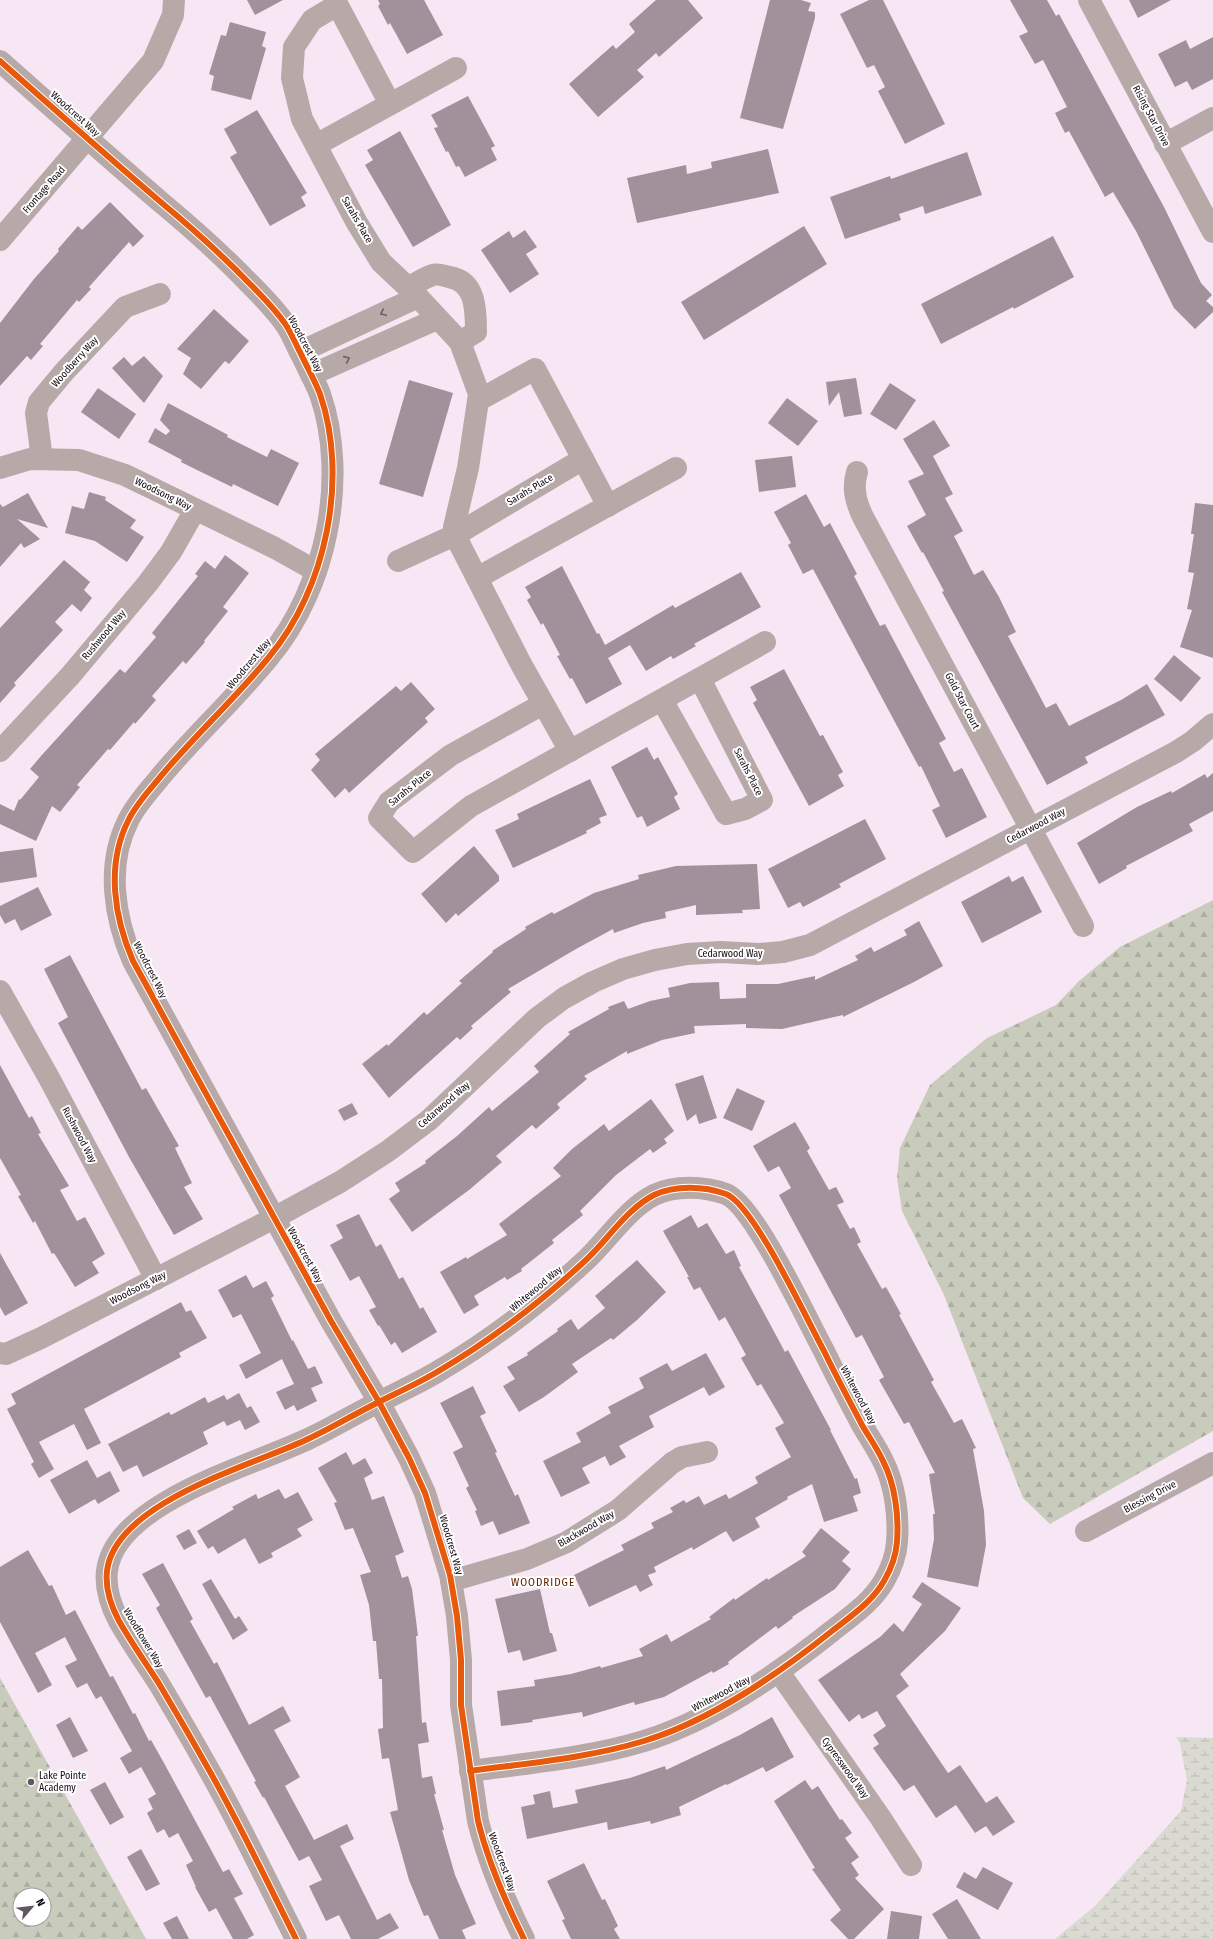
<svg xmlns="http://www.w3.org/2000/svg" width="1213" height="1939" font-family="'Fira Sans Condensed',sans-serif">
<defs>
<pattern id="forest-firs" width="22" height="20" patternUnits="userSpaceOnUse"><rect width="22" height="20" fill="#c9ccbc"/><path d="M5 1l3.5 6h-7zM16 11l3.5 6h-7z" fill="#acaea1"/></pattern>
<pattern id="wetland-marsh" width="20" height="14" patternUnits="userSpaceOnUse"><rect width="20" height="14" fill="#dadad2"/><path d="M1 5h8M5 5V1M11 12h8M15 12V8" fill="none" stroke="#babab3"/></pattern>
</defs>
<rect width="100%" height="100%" fill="#f7e7f5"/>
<g fill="url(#forest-firs)" fill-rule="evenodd">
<polygon points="1213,900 1213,1431 1050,1524 1023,1498 944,1295 902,1211 897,1178 900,1148 930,1085 987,1038 1056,1005 1079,981 1120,947"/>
<path d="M 0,1678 L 146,1939 L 0,1939 ZM 20,1895 L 44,1895 L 44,1919 L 20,1919 Z"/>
</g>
<polygon fill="url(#wetland-marsh)" points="1176,1737 1213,1738 1213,1939 1055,1939 1096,1905 1181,1811 1187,1780 1180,1744"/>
<g fill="#a0919a">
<polygon points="247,0 283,0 255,15"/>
<polygon points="378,0 424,0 443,35 407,54 390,23 388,25 378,6 380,4"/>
<polygon points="656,0 688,0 703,18 659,57 656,53 637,70 644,77 598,117 569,84 613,45 616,49 635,32 629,24"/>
<polygon points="770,0 801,0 811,3 808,11 815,12 815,18 783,129 740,118"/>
<polygon points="869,0 883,0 945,124 905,144 878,91 885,87 874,65 867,68 840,14"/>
<polygon points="1010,0 1047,0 1056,16 1059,14 1164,207 1201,283 1212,295 1206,301 1213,307 1213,312 1195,329 1174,308 1136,231 1113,192 1105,197 1069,131 1065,133 1055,113 1067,107 1043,60 1035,64 1019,36 1028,32"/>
<polygon points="1129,0 1171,0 1138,18"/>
<polygon points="230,22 266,32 262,46 266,48 251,100 211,90 214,76 209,74 221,35 226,36"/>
<polygon points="1213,37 1213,79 1192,90 1187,81 1175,87 1158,54 1186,40 1190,49"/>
<polygon points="468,96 495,146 491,148 497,160 465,177 459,166 456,167 448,151 446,152 434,128 438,127 431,115"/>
<polygon points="257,110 307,193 301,197 306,206 270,226 230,157 237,153 224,129"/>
<polygon points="400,131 451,225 413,247 365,165 373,160 367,150"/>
<polygon points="768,149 779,193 637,223 627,178 686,165 687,174 712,168 711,162"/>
<polygon points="967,152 982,195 925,214 923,206 899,214 901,220 845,239 830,197 890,176 891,179"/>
<polygon points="110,202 144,236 133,247 129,242 89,287 91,289 79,302 77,300 40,344 43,346 31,360 27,356 0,386 0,323 34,279 59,251 58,249 78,226 82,230"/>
<polygon points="804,226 827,264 704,340 681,302"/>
<polygon points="525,230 537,247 526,254 539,274 510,293 481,250 509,231 513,238"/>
<polygon points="1053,236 1074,277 1014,309 1013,307 941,344 921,304"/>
<polygon points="214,309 249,341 229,364 225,361 201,389 183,374 191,358 177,349"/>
<polygon points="144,356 163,376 144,403 112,368 124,357 132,366"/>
<polygon points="856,378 862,414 844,417 839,392 829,406 826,382"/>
<polygon points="409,380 453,393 423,497 379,484"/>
<polygon points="890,383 916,400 896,430 870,414"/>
<polygon points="98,388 136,414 119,439 81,412"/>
<polygon points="787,398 818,421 798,446 768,423"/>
<polygon points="168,403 228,435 227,437 267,457 271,449 299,463 278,506 233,484 232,487 197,470 181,462 182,460 148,442 155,428 166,435 170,431 160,420"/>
<polygon points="934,420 950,446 933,456 953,494 945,498 963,531 954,536 974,575 983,570 999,597 1016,632 1008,636 1046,708 1056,703 1069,726 1121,700 1147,684 1165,715 1085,757 1088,763 1047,785 942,592 944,591 923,552 922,553 907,526 926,515 908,481 924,474 903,439"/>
<polygon points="792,456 796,487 759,492 755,460"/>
<polygon points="89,492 106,497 105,500 136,520 130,528 144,537 127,562 95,541 65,533 72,506 84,509"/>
<polygon points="28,493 48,528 17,519 40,539 24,548 21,543 0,567 0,504 3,507"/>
<polygon points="806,494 824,527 830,523 857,574 854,576 880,626 885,624 946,739 939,743 954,772 962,768 987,817 946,838 932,810 940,806 921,766 919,767 813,569 803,574 788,545 791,543 774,512"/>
<polygon points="1195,503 1213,505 1213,658 1180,647 1192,610 1187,609 1194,573 1188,572 1194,534 1191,534"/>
<polygon points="225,555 249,573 223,607 228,611 204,641 205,642 186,664 183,661 152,696 156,700 135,724 134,722 110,750 108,749 77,785 80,787 60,812 52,806 36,841 0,824 0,804 14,811 19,799 20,800 39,777 30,769 41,756 120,669 125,673 156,637 152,633 198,576 195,574 205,561 215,569"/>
<polygon points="64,560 90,582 84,590 92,598 81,612 72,604 55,622 63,630 14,683 16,685 0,703 0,628"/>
<polygon points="562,566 597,634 599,633 605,645 673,605 675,608 741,572 761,607 694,644 696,646 673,659 671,656 646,671 630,645 608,658 622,684 586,704 572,678 570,679 557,656 560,655 543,623 541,625 527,600 531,597 525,587"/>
<polygon points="1174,655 1201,678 1181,702 1154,679"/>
<polygon points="784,669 820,736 823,735 843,772 838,775 844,786 809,806 753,703 757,700 750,687"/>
<polygon points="411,682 435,709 425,718 428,722 349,793 345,788 335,798 311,770 320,760 315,754 396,686 401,691"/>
<polygon points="647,747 654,760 658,757 678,794 674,797 680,809 647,827 642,816 637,818 611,767"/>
<polygon points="1213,773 1213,811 1189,824 1193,831 1126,866 1127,868 1099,884 1077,843 1137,807 1171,791 1172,793 1205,774 1207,778"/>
<polygon points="590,779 607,815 599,818 601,823 586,831 587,833 513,868 495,830 519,819 517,814"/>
<polygon points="865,819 886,859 839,884 841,887 803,907 800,902 788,908 768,869"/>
<polygon points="474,846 499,876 499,881 458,916 456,913 446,923 421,894"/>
<polygon points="33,848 37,877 0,883 0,852"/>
<polygon points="757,864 760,909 742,910 743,913 696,915 696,905 665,912 666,918 643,923 614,933 613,929 576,949 508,989 511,992 471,1026 473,1028 460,1040 457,1037 389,1098 362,1064 387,1044 388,1046 424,1012 427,1015 462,983 459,981 493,952 492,951 526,929 525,927 552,912 554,914 594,893 639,879 638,875 676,866"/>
<polygon points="1009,876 1012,882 1023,876 1042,912 982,943 961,902"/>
<polygon points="38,887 52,915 21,931 15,919 5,924 0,915 0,906"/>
<polygon points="919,921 943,966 914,982 843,1017 843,1015 782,1029 746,1028 746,1024 694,1026 695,1033 662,1040 627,1054 627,1051 584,1076 587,1079 557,1104 560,1108 536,1129 532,1125 496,1156 502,1162 469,1190 412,1232 389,1199 400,1191 395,1183 426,1163 425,1161 457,1136 489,1107 492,1111 539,1072 534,1066 570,1034 568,1032 609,1009 608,1007 624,1001 628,1009 650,1001 670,997 668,988 690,983 719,982 720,999 746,998 746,984 778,984 815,976 815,980 858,960 855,956 871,947 874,952 907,935 904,930"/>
<polygon points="70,955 142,1090 146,1088 179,1146 175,1148 192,1183 184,1187 203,1219 174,1235 129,1157 58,1023 68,1017 44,969"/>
<polygon points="0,1065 29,1118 32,1116 41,1133 38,1134 69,1186 60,1190 77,1221 85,1217 105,1254 92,1262 99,1273 75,1287 54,1253 52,1254 35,1221 33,1223 18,1196 21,1195 0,1158"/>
<polygon points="703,1075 717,1118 699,1124 696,1114 687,1121 675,1084"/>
<polygon points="737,1088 765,1101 752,1131 723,1118"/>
<polygon points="651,1099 674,1131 664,1139 667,1143 653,1153 650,1149 616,1175 580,1211 583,1215 552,1240 554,1243 521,1269 522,1271 507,1280 505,1277 474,1296 479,1305 464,1314 440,1272 466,1257 467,1259 507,1235 499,1224 561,1176 553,1168 572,1149 604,1124 609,1131"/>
<polygon points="352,1103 358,1114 344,1121 338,1110"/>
<polygon points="795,1122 810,1148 807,1151 829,1190 836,1187 844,1202 837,1205 850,1229 854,1227 861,1242 857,1244 882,1289 886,1287 901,1314 899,1315 934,1380 931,1382 954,1423 962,1419 976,1448 973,1449 984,1511 986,1545 978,1587 927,1577 934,1539 933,1514 935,1514 929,1474 935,1473 909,1422 904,1424 879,1380 884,1377 862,1335 856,1338 779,1195 791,1188 779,1166 768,1172 753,1146"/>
<polygon points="359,1214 376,1247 381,1244 399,1279 403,1277 420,1309 423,1307 437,1332 402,1353 395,1342 391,1345 379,1325 378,1326 369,1310 376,1307 359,1276 350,1281 330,1245 343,1238 336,1225"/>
<polygon points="691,1215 698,1228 707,1223 726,1254 734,1250 741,1266 739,1267 757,1300 785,1352 788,1350 831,1430 830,1430 855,1479 857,1478 861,1493 853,1496 858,1511 824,1522 812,1484 787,1497 788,1499 755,1518 760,1527 733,1542 726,1531 693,1550 692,1547 654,1567 656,1572 648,1575 653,1585 640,1592 636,1585 589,1607 574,1575 624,1550 621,1545 654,1528 651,1523 673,1512 670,1508 684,1500 686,1503 699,1496 704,1505 726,1494 729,1499 758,1483 755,1477 791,1457 775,1428 784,1423 761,1384 757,1386 741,1358 746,1355 725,1317 719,1321 700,1287 694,1290 687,1277 689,1277 663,1231"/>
<polygon points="0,1253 28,1303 5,1316 0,1307"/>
<polygon points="637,1260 666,1292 637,1320 613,1340 611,1338 572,1364 578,1372 544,1397 519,1412 503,1386 515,1379 507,1367 528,1355 527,1353 558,1331 557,1329 571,1319 578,1330 605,1308 595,1296"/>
<polygon points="246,1275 253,1288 266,1281 274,1296 271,1298 292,1341 293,1340 308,1369 315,1366 323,1383 311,1388 317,1401 297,1411 294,1405 285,1410 276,1392 294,1384 282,1359 246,1379 239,1365 261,1353 241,1314 233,1318 218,1290"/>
<polygon points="181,1302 186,1312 191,1310 207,1338 179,1353 181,1357 84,1409 101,1443 87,1450 74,1424 39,1442 54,1469 39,1478 31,1464 34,1462 7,1409 16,1404 11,1394"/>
<polygon points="706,1353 725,1387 709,1396 704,1387 649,1416 654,1427 619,1446 626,1457 610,1466 605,1456 582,1468 590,1483 561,1497 543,1461 581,1442 576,1433 611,1413 608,1407 644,1388 639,1378 667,1363 672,1371"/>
<polygon points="473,1386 486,1413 480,1416 497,1452 495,1453 515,1496 518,1494 530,1523 499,1535 493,1521 481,1526 475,1511 477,1510 466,1488 469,1486 453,1452 463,1447 440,1403"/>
<polygon points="239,1393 247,1408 251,1406 260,1422 245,1430 240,1420 227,1426 224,1421 203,1432 208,1444 143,1477 137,1465 123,1472 108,1444 169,1412 171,1415 205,1397 208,1403 224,1395 227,1400"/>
<polygon points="346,1452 353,1465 365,1458 373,1473 364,1478 372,1500 384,1496 404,1552 395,1556 402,1578 408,1576 412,1589 418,1636 416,1636 422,1723 426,1722 429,1742 418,1744 422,1778 432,1776 436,1794 434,1794 444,1830 442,1830 455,1875 476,1924 462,1930 466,1939 439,1939 428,1915 424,1916 409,1880 390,1812 398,1810 389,1758 382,1759 378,1729 383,1728 382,1679 379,1679 376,1641 373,1641 369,1605 360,1575 371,1572 353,1528 345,1530 334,1503 337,1502 318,1468"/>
<polygon points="87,1460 97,1478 110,1471 120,1491 98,1504 95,1499 69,1514 50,1480"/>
<polygon points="279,1489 285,1499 298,1492 313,1520 297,1529 302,1536 271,1553 273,1557 259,1564 245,1538 218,1554 213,1546 208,1549 197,1531 234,1509 232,1507 256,1494 258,1499"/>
<polygon points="821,1528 850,1552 842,1561 851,1569 835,1589 792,1617 793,1618 778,1629 776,1626 728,1662 729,1664 713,1673 712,1671 664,1697 635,1705 634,1702 583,1717 582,1712 532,1720 533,1722 501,1726 497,1691 535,1686 534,1680 571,1674 600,1666 601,1668 643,1656 639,1649 667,1634 671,1642 711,1619 709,1617 734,1598 735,1600 767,1578 768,1580 806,1556 802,1552"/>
<polygon points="189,1529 197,1543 184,1550 176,1536"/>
<polygon points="28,1550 49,1586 52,1585 66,1615 75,1610 110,1677 113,1676 133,1714 135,1713 149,1741 151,1740 164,1763 223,1872 229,1869 243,1894 234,1898 254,1935 247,1939 233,1939 216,1908 209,1912 195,1887 196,1887 186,1865 193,1861 178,1833 169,1838 164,1829 157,1833 147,1813 153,1809 148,1799 156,1794 141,1767 129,1774 120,1758 132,1751 101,1696 96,1699 87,1683 77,1688 65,1666 77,1660 65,1637 35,1653 52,1685 38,1693 0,1622 0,1567"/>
<polygon points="163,1563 193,1619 190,1621 214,1664 217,1662 249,1725 283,1706 291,1721 274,1730 300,1777 285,1786 314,1840 347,1824 354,1839 340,1846 377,1920 390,1913 399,1928 378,1939 351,1939 339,1915 326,1921 309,1886 322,1880 309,1856 299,1861 264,1797 263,1798 254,1782 256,1781 210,1696 206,1698 156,1608 160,1605 142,1574"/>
<polygon points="211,1579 235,1619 239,1616 248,1630 233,1640 202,1584"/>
<polygon points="922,1582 961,1608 945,1631 900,1674 909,1686 896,1696 948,1773 960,1765 986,1803 997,1796 1015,1822 993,1836 986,1826 975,1833 956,1805 936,1818 914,1785 904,1791 873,1748 879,1744 873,1735 886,1726 877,1711 862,1719 859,1714 849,1722 818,1680 880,1637 894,1623 903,1632 922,1604 912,1597"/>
<polygon points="540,1589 550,1633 552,1633 557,1651 523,1661 520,1650 508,1653 495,1599"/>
<polygon points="70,1717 88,1751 73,1758 56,1725"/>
<polygon points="772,1717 794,1757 766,1772 763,1767 727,1785 726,1784 679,1807 681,1815 651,1824 650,1821 608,1830 607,1822 527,1839 521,1807 535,1804 533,1795 550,1791 553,1808 578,1803 575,1790 630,1778 665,1766 666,1770 740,1735"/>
<polygon points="805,1780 812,1790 818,1786 840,1820 842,1819 852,1833 845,1838 859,1857 851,1863 859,1875 855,1878 884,1909 854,1939 848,1939 830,1920 841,1910 812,1869 815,1868 774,1801"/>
<polygon points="105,1782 124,1817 110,1825 90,1790"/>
<polygon points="141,1849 160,1884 146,1891 127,1857"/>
<polygon points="584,1863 602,1900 605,1899 618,1926 614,1929 620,1939 571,1939 562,1920 565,1919 547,1881"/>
<polygon points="983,1867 1013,1883 998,1910 956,1887 964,1872 976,1879"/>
<polygon points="957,1899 981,1939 948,1939 932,1914"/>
<polygon points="891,1911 922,1916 919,1939 887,1939"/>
<polygon points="177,1916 189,1939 172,1939 163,1923"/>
</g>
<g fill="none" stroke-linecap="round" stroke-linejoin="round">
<g stroke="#b7a9a8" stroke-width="22">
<polyline points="335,0 390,104"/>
<polyline points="1089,0 1213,232"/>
<polyline points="337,5 312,20 294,47 292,78 302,119 357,223 381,262 418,297 460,342 479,394 468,468 454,527 460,545 521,664 570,751"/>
<path d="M 0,61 C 54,109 108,157 163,204 C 193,229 222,255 249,283 C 262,296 275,309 286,325 C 292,334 296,345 301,354 C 307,367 315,381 320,394 C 349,478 326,589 269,657 C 235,699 195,735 161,776 C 149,791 136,804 128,821 C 106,865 114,917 133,961 L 331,1321 L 379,1402 L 409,1458 L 425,1493 L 450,1575 L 457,1616 L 461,1660 L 461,1705 L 478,1821 C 488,1862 505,1901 524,1939"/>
<polyline points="1165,144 1213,118"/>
<polyline points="316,145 456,68"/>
<polyline points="0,240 153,61 173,15 174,0"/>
<path d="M 408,287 C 416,284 425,277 433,275 C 438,273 444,276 449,277 C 476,281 476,310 476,332 L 460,342"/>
<polyline points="300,352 418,297"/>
<polyline points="311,375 437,319"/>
<polyline points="479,400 535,369 608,506"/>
<polyline points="42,459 36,413 39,402 64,372 125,307 160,294"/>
<polyline points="0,468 30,459 79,460 125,475 275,548 316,571"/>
<path d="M 857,472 C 852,489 856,502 863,517 L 1083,926"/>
<polyline points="398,561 457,534 583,459"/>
<polyline points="477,578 676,468"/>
<polyline points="662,700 726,814 745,809 762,800 700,679"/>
<polyline points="543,704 451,755 389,802 379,818 413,852 471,806 765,642"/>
<polyline points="0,751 70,676 148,583 171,552 195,510"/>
<polyline points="0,991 49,1078 156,1279"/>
<polyline points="0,1353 6,1354 41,1338 274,1218 340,1182 388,1151 429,1120 537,1018 564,998 593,982 623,969 655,960 687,954 721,952 758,954 783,952 810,945 1176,752 1193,741 1213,724"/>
<polyline points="1086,1531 1213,1463"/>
<polyline points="451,1581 527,1559 567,1542 618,1510 672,1463 682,1457 707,1452"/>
<polyline points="779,1672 880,1817 911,1865"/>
<path d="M 296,1939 C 266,1880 238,1820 205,1763 C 190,1736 174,1709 158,1682 C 145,1662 131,1642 119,1621 C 111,1606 105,1588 107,1571 C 115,1502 254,1465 308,1439 C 330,1429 351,1416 373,1405 C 394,1394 417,1384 437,1372 C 492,1340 541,1302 587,1259 C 609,1238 627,1209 654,1195 C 675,1185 704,1186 726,1194 C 754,1205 807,1320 824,1351 C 836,1376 849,1400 862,1425 C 869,1437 877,1448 883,1461 C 895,1484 899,1516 897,1542 C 896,1555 891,1569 884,1581 C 872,1602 851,1616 832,1631 C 777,1675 712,1720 644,1741 C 588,1758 529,1763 470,1771"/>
</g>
<g stroke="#fff" stroke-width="8">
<g id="cycleway">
<path d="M 0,61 C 54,109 108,157 163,204 C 193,229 222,255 249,283 C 262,296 275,309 286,325 C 292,334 296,345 301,354 C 307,367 315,381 320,394 C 349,478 326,589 269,657 C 235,699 195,735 161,776 C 149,791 136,804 128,821 C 106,865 114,917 133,961 L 331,1321 L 379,1402 L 409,1458 L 425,1493 L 450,1575 L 457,1616 L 461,1660 L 461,1705 L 478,1821 C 488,1862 505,1901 524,1939"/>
<path d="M 296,1939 C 266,1880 238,1820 205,1763 C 190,1736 174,1709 158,1682 C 145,1662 131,1642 119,1621 C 111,1606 105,1588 107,1571 C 115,1502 254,1465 308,1439 C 330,1429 351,1416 373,1405 C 394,1394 417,1384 437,1372 C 492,1340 541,1302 587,1259 C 609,1238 627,1209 654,1195 C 675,1185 704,1186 726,1194 C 754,1205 807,1320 824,1351 C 836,1376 849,1400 862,1425 C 869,1437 877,1448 883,1461 C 895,1484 899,1516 897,1542 C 896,1555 891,1569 884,1581 C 872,1602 851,1616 832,1631 C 777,1675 712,1720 644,1741 C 588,1758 529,1763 470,1771"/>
</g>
</g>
<use href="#cycleway" stroke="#e8590c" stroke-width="6"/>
</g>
<defs><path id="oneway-chevron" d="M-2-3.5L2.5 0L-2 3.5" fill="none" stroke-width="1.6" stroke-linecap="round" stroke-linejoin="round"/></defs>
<g stroke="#6c6164">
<use href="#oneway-chevron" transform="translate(383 313) rotate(155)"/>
<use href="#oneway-chevron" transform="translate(347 359) rotate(-24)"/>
</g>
<circle fill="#625660" stroke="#fff" stroke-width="1.5" cx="31" cy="1782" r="4"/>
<g text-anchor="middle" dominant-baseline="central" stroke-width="4" stroke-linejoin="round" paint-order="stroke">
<g font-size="10" fill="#110810" stroke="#fff">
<text transform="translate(75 114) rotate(42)">Woodcrest Way</text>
<text transform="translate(1151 116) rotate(62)">Rising Star Drive</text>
<text transform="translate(44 190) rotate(-49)">Frontage Road</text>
<text transform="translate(357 220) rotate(60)">Sarahs Place</text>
<text transform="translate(305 344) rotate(62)">Woodcrest Way</text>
<text transform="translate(75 362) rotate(-48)">Woodberry Way</text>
<text transform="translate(530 490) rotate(-31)">Sarahs Place</text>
<text transform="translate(163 494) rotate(26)">Woodsong Way</text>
<text transform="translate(104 635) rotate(-50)">Rushwood Way</text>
<text transform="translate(249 664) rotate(-50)">Woodcrest Way</text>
<text transform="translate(962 701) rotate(62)">Gold Star Court</text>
<text transform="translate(748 772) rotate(63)">Sarahs Place</text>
<text transform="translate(410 788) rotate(-39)">Sarahs Place</text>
<text transform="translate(1036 826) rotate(-28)">Cedarwood Way</text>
<text x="730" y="954">Cedarwood Way</text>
<text transform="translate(150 970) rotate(63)">Woodcrest Way</text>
<text transform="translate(444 1105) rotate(-41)">Cedarwood Way</text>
<text transform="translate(79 1135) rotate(62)">Rushwood Way</text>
<text transform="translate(305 1255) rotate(61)">Woodcrest Way</text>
<text transform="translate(138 1288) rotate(-27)">Woodsong Way</text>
<text transform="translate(536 1289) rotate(-40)">Whitewood Way</text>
<text transform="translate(858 1395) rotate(62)">Whitewood Way</text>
<text transform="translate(1150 1497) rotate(-28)">Blessing Drive</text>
<text transform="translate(586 1529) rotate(-30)">Blackwood Way</text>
<text transform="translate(451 1545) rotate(74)">Woodcrest Way</text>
<text transform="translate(143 1638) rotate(59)">Woodflower Way</text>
<text transform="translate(721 1694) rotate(-28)">Whitewood Way</text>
<text transform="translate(845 1768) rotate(54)">Cypresswood Way</text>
<text transform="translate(502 1862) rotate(70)">Woodcrest Way</text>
</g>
<g font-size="10" fill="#110810" stroke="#fff" text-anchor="start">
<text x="39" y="1776">Lake Pointe<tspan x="39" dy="12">Academy</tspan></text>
</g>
<g font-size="11" letter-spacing="1" fill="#612301" stroke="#fff">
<text x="543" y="1582">WOODRIDGE</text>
</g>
</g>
<g transform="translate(32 1907) rotate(62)"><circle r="19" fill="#ffffff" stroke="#a09c9f"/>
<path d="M0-3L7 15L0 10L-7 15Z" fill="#625660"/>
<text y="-6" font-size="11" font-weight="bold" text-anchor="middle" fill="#110810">N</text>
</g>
</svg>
